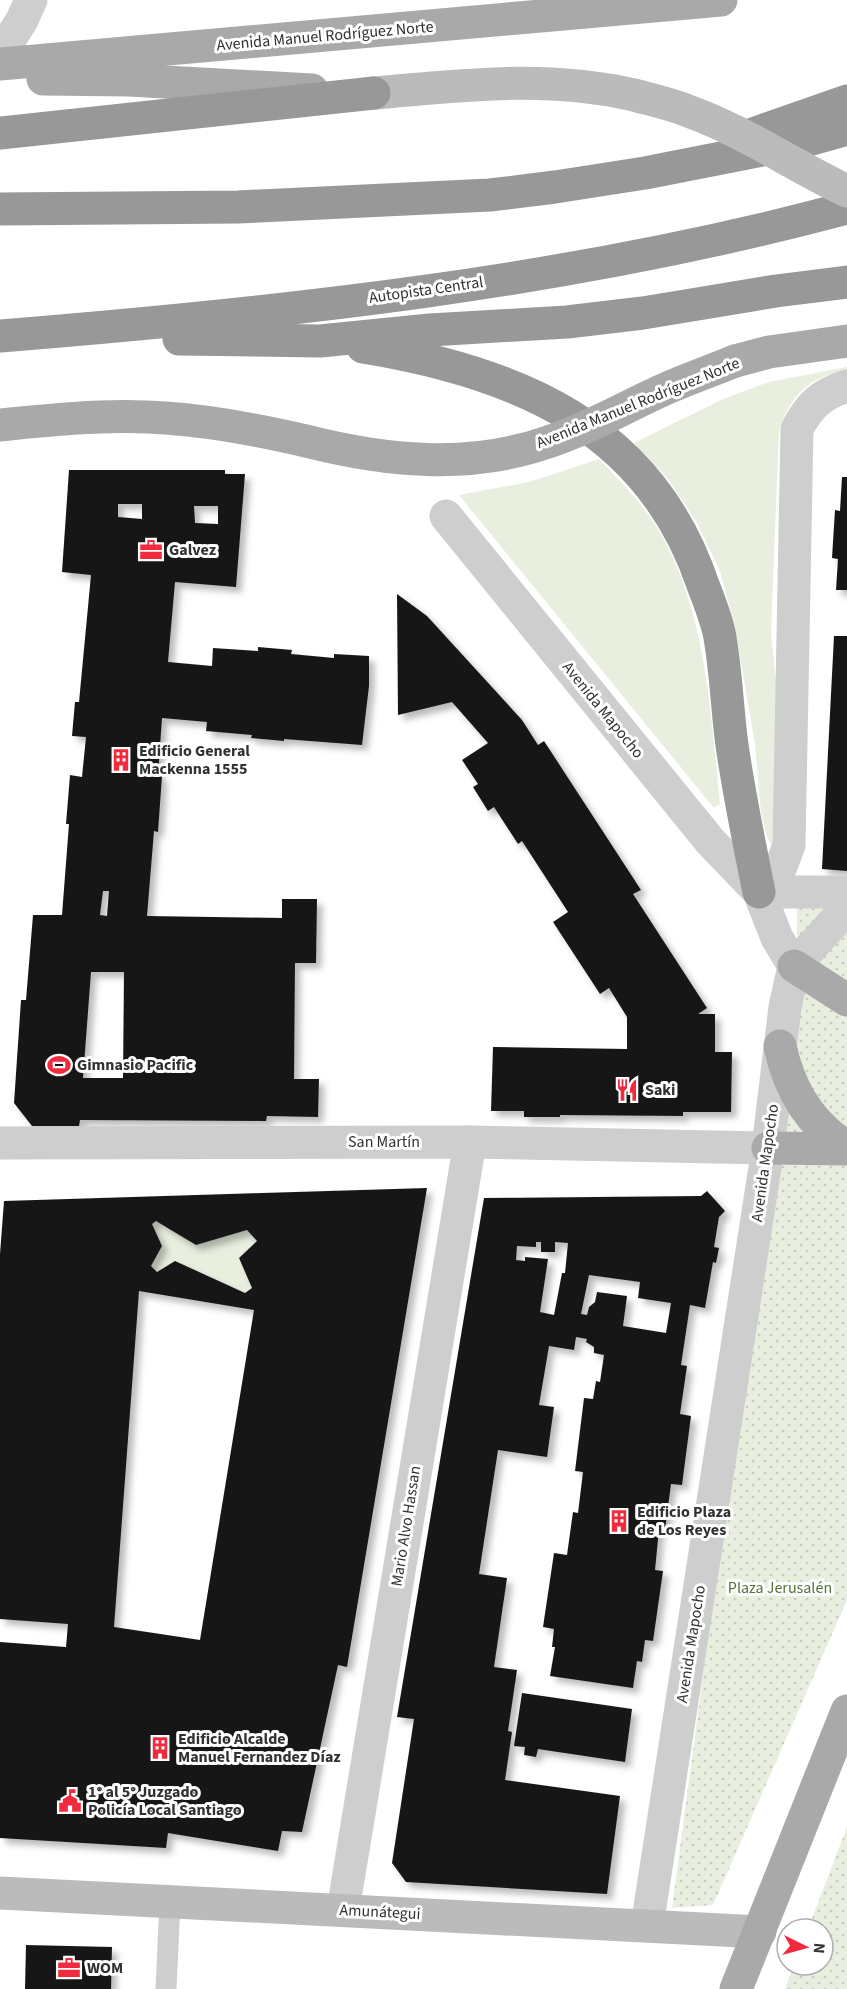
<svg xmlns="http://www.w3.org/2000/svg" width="847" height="1989" font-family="'Source Sans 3',sans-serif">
<defs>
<pattern id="park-dots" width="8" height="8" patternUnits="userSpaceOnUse" patternTransform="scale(1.5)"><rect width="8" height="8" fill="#e8efdf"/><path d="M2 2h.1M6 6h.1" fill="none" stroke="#c7cdc0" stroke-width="1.8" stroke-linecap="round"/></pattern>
<filter id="shadow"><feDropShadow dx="5.5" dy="5.5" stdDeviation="3" flood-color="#0004"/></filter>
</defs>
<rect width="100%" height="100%" fill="#fff"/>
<g fill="#e8efdf">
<path d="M 847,367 L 847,371 C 810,375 790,396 779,430 L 771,633 L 780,721 L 776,855 L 767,837 L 761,812 L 755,744 L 735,627 L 720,571 L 697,523 L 668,479 L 634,443 L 723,399 L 769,382 Z"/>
<path d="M 599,459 C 620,481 642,503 658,529 C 707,612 710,711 720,804 L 714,808 L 459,495 L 529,482 Z"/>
<polygon points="156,1221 196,1245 247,1230 257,1241 239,1258 252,1288 245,1293 175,1262 157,1272 151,1266 162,1246 152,1224"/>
</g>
<g fill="url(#park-dots)">
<polygon points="847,887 847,1600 713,1905 672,1908 797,971 797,891"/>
<polygon points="847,1827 847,1989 785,1989 794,1965 823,1965 823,1929 808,1929"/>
</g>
<g fill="#181818" fill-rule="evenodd" filter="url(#shadow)">
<path d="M 69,470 L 225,470 L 225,474 L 245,474 L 236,587 L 175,582 L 168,662 L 212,666 L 213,648 L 258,651 L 258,647 L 292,650 L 291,654 L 334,658 L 334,654 L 369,656 L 369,686 L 362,745 L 284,739 L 284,741 L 251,738 L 252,735 L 206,731 L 207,722 L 162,718 L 158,776 L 162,776 L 158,832 L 154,831 L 147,916 L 282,918 L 282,899 L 317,899 L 316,963 L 295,963 L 294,1079 L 319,1079 L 318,1117 L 267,1116 L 266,1121 L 80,1120 L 79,1126 L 32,1126 L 14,1103 L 21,1000 L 26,1000 L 33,915 L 62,915 L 69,824 L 66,824 L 70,775 L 82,777 L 86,737 L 72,736 L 75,702 L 79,702 L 91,575 L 62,572 ZM 118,504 L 142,504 L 142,519 L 118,517 ZM 194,506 L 218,506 L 218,524 L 195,523 ZM 103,891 L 109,891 L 107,916 L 100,915 ZM 91,972 L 124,972 L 123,1078 L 83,1078 Z"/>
<polygon points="842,477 847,477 847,590 836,590 838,559 832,558 835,510 840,511"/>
<polygon points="397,594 427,616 522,720 538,745 544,741 641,890 633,894 707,1008 698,1014 715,1014 715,1052 732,1052 731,1112 683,1112 683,1116 560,1115 560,1117 524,1117 524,1111 491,1111 493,1047 627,1049 627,1017 609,988 600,994 553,922 568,912 522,841 518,844 494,807 488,811 473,787 478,784 462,760 488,743 452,702 398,715"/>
<polygon points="834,636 847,636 847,871 822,869"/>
<path d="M 427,1188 L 347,1667 L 338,1665 L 302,1832 L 282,1831 L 278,1851 L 168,1833 L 166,1848 L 0,1838 L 0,1642 L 66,1647 L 68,1624 L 0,1619 L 0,1254 L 4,1201 ZM 156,1221 L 196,1245 L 247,1230 L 257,1241 L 239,1258 L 252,1288 L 245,1293 L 175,1261 L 157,1272 L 151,1266 L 162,1246 L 152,1224 ZM 139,1291 L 254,1310 L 200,1640 L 114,1627 Z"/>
<path d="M 707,1191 L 725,1211 L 719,1217 L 714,1247 L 719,1248 L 716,1263 L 713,1262 L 705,1308 L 690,1305 L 681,1365 L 687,1366 L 680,1414 L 691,1416 L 682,1485 L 671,1484 L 665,1530 L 659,1529 L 655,1570 L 663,1571 L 653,1641 L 645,1640 L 642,1662 L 637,1661 L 633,1688 L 550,1676 L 555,1647 L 552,1647 L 554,1629 L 543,1627 L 554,1553 L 567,1555 L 573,1512 L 578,1513 L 583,1472 L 575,1471 L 584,1398 L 593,1399 L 596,1381 L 600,1382 L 604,1355 L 594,1353 L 594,1347 L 586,1342 L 587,1339 L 576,1337 L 574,1350 L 549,1346 L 539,1405 L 554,1407 L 547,1457 L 498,1450 L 479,1574 L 507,1578 L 494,1667 L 517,1670 L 508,1731 L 512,1732 L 505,1780 L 620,1796 L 607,1894 L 406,1882 L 392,1863 L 414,1719 L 397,1717 L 484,1198 L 701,1196 ZM 536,1242 L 541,1242 L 541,1252 L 555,1252 L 555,1242 L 568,1243 L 565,1273 L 562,1273 L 554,1315 L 540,1312 L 548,1259 L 525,1257 L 525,1261 L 516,1260 L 517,1246 L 536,1247 ZM 589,1275 L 640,1282 L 638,1298 L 671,1303 L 666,1333 L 623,1326 L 627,1296 L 597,1292 L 595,1302 L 589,1307 L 587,1315 L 581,1314 Z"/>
<polygon points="522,1693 632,1709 625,1762 538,1749 536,1757 524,1755 525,1747 514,1746"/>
<polygon points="26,1945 112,1947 111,1989 25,1989"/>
</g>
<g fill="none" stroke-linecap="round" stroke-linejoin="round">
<polyline stroke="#cecece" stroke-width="21" points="166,1989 170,1902"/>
<g stroke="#cecece" stroke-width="33">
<polyline points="0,55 22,20 31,0"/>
<polyline points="446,516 710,841 759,892"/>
<path d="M 759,892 L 780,869 L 789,845 L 797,429 C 809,406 821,394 847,386"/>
<polyline points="759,892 847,892"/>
<polyline points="794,966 847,908"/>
<polyline points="343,1910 470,1142"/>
<polyline points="647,1926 768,1148"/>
</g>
<polyline stroke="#cecece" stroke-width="33" points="0,1143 470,1142 768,1148 785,1007 794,966 777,938 759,892"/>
<g stroke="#bbb" stroke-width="33">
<path d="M 374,93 C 464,85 545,75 634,95"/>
<polyline points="0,1893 760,1932"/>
</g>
<g stroke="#a9a9a9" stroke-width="33">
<polyline points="0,64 721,0"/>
<polyline points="43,79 129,80 312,90"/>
<polyline points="735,361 769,352 847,341"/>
<path d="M 0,425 C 49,420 98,415 147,417 C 201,419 253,429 306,441"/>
<polyline points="794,966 847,1000"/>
<path d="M 780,1046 C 789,1089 809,1124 847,1147"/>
<polyline points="768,1148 847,1149"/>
<polyline points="736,1989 847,1711"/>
</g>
<g stroke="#989898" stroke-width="33">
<polyline points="0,133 374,93"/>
<polyline points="750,135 847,101"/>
<polyline points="0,209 238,207 490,195 555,187 645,173 798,143 847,129"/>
<path d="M 0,336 C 284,313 571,282 847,208"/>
<polyline points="179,339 320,341 430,330 567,322 643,313 776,291 847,282"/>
<path d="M 363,347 C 517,372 650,427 703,585 C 709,600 715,616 719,632 C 726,669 727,708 732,745 C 739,794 749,843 759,892"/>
</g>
<path stroke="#bbb" stroke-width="33" d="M 634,95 C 652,100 671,104 688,111 C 744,131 794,166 847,191"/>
<path stroke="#a9a9a9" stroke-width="33" d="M 306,441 C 385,461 468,470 548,442 C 588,429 625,407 663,390 C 687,379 711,371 735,361"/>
</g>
<defs>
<g id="office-bare" transform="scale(1.8)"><path d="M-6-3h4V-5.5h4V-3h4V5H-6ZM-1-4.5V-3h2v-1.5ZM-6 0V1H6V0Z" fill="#f12a3e" stroke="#fff" stroke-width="2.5" paint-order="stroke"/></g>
<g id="building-bare" transform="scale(1.8)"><path d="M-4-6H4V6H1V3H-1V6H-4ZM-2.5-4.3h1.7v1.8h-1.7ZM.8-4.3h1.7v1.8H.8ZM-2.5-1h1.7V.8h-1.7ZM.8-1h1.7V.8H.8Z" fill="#f12a3e" stroke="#fff" stroke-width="2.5" paint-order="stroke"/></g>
<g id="stadium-bare" transform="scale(1.8)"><path d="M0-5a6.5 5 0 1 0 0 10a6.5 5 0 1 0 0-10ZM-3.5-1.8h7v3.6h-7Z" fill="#f12a3e" stroke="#fff" stroke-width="2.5" paint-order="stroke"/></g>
<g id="restaurant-bare" transform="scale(1.8)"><path d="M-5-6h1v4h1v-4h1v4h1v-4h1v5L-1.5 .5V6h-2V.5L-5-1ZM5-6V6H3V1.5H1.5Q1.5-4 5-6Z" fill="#f12a3e" stroke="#fff" stroke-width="2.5" paint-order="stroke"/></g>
<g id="civic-bare" transform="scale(1.8)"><path d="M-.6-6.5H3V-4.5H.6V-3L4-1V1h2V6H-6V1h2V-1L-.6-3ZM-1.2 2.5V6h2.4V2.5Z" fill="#f12a3e" stroke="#fff" stroke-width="2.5" paint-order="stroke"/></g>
</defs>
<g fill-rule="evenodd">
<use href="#office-bare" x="151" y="550"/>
<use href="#building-bare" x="121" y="760"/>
<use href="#stadium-bare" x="59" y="1065"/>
<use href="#restaurant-bare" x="627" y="1090"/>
<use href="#building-bare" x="619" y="1521"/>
<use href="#building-bare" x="160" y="1748"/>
<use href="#civic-bare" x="70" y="1801"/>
<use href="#office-bare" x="69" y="1968"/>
</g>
<g text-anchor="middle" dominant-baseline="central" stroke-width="6" stroke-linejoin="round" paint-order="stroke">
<g font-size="16" fill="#313131" stroke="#fff">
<text transform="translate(325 36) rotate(-5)">Avenida Manuel Rodríguez Norte</text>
<text transform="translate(426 290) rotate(-8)">Autopista Central</text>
<text transform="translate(638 403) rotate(-22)">Avenida Manuel Rodríguez Norte</text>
<text transform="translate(603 710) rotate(51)">Avenida Mapocho</text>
<text x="384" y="1142">San Martín</text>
<text transform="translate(765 1163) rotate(-82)">Avenida Mapocho</text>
<text transform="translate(406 1526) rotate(-81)">Mario Alvo Hassan</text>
<text transform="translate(691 1644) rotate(-81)">Avenida Mapocho</text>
<text transform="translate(380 1912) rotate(3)">Amunátegui</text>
</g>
<g font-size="16" font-weight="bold" fill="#313131" stroke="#fff" text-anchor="start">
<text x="169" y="550">Galvez</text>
<text x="139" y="751">Edificio General<tspan x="139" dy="18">Mackenna 1555</tspan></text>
<text x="77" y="1065">Gimnasio Pacific</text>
<text x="645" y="1090">Saki</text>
<text x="637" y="1512">Edificio Plaza<tspan x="637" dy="18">de Los Reyes</tspan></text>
<text x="178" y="1739">Edificio Alcalde<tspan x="178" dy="18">Manuel Fernandez Díaz</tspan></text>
<text x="88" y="1792">1° al 5° Juzgado<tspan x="88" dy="18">Policía Local Santiago</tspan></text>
<text x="87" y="1968">WOM</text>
</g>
<g font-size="16" fill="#55713a" stroke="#fff">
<text x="780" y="1588">Plaza Jerusalén</text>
</g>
</g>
<g transform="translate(805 1947) rotate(95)"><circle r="28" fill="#ffffff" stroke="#adadad" stroke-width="1.5"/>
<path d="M0-4.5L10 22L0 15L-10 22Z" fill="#f12a3e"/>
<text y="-9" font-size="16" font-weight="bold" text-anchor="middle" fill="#313131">N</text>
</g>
</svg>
